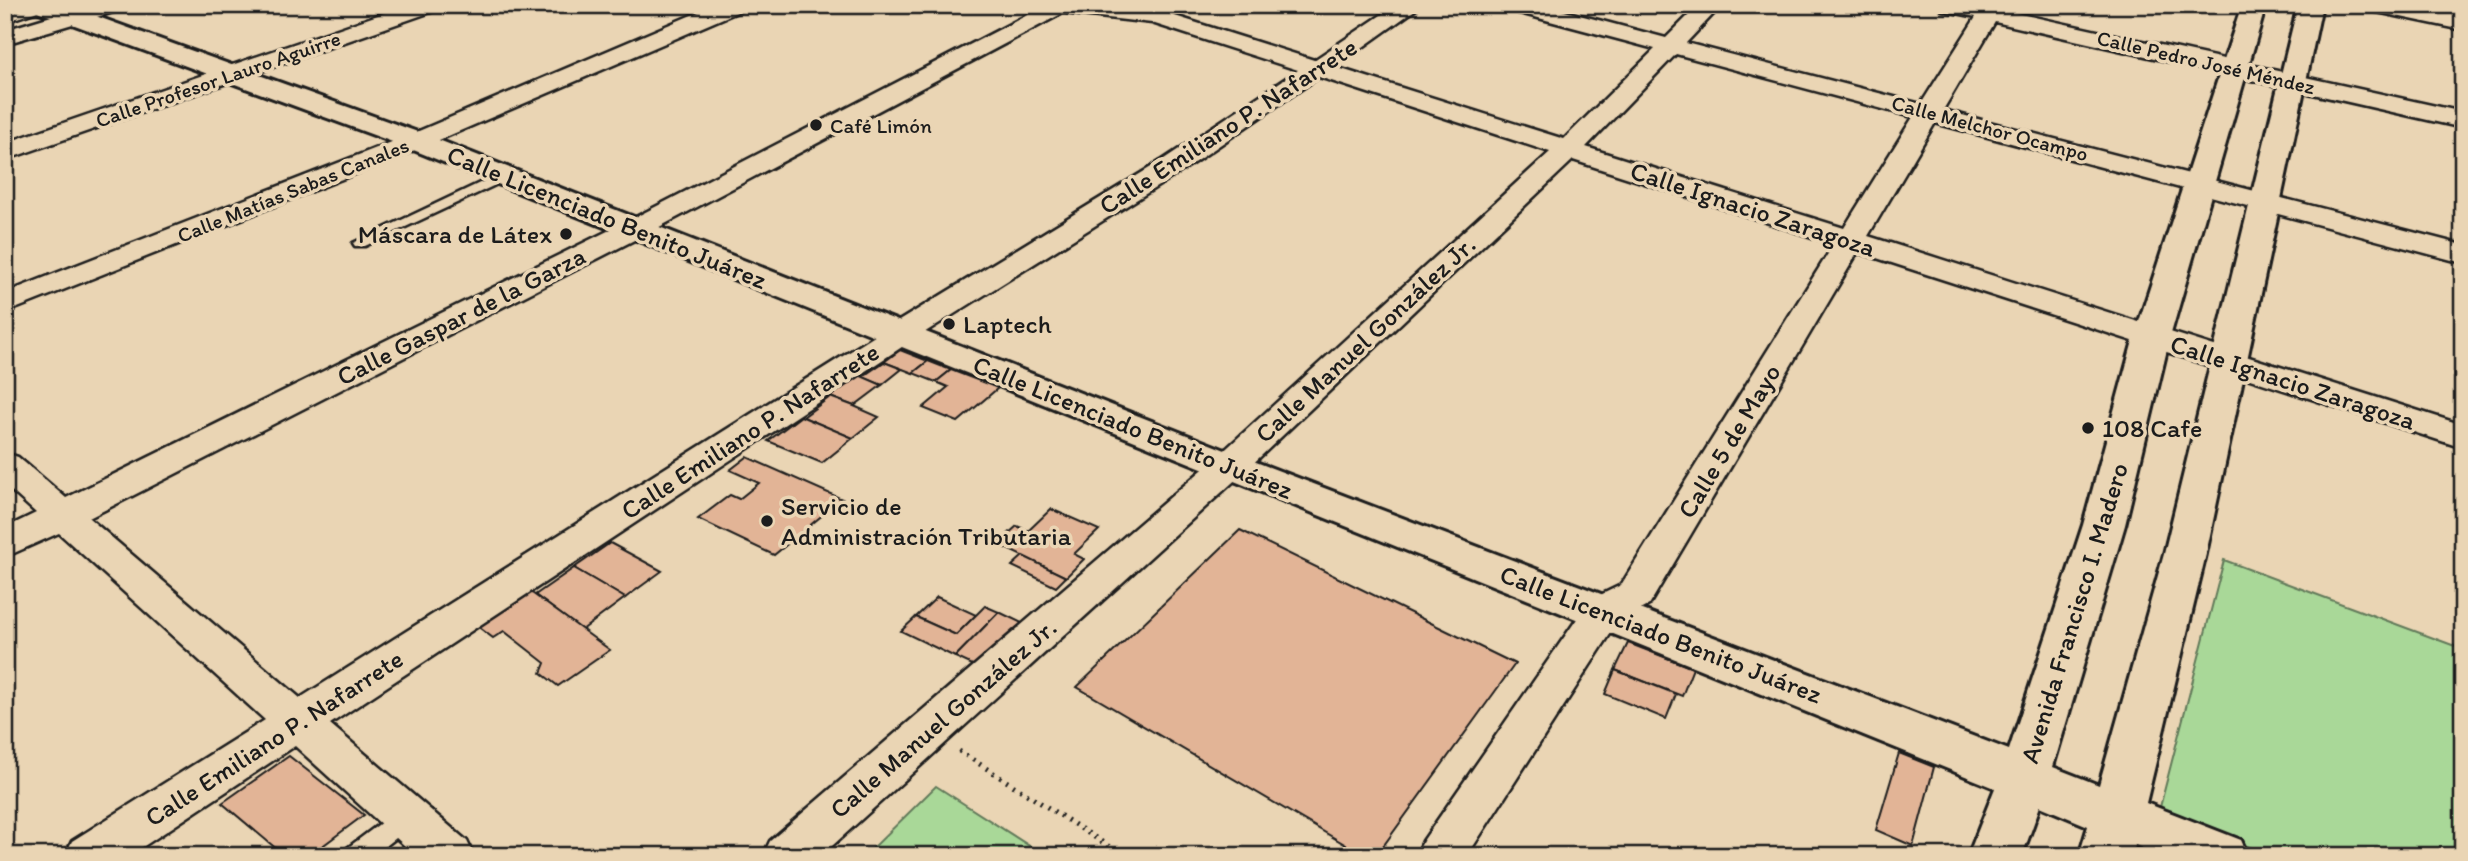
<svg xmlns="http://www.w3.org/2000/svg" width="2468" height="861" font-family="Itim,sans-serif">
<rect width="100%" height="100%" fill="#ead5b4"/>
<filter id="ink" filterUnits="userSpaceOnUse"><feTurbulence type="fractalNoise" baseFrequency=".0143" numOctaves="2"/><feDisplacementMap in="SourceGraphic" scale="14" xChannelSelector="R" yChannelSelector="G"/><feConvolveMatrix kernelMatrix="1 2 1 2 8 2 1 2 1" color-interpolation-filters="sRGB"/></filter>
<g filter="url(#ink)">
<g fill="#a9d898" stroke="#627a5a" stroke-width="2">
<polygon points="2224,560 2463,649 2463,856 2272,856 2159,811"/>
<polygon points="936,786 1045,856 865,856"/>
</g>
<g fill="#e2b496" stroke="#1c1c1c" stroke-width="2">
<polygon points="900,350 928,361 913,373 884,362"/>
<polygon points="928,361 951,370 936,382 913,373"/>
<polygon points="884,362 902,369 882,385 862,377"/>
<polygon points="951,370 998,388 958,422 923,408 948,387 936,382"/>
<polygon points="859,375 882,385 854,406 830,397"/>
<polygon points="830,397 854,406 879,417 853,438 803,417"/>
<polygon points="801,416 803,417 853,438 822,463 768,441"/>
<polygon points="747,457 842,499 774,555 698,519 730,495 739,499 759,483 730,470"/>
<polygon points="1051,509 1099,530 1074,554 1084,559 1066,577 997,544 1017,526 1028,531"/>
<polygon points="1240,530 1515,664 1376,856 1365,856 1077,687"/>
<polygon points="610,543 662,571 625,598 574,568"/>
<polygon points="1023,556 1066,577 1056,587 1012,566"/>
<polygon points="574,568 625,598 582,630 535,595"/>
<polygon points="525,588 610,650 558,686 541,673 545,663 504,631 493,638 472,622"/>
<polygon points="937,597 976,615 956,635 916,617"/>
<polygon points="985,606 999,612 955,657 901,631 916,617 956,635"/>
<polygon points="999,612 1022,623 979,668 955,657"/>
<polygon points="1628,643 1693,668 1682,696 1615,670"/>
<polygon points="1615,670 1676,694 1666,719 1605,694"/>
<polygon points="1899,753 1934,767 1913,846 1876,830"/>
<polygon points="289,756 364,815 309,856 285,856 222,803"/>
</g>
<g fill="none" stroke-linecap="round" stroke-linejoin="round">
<g stroke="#1c1c1c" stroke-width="5">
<g id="lane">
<polygon points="39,5 50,7 5,22 5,15"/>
<polygon points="503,172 508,173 508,179 365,246 355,246 353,243"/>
<polygon points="406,807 414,810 418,817 414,824 373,856 343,856 346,849 398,810"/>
</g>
</g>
<g stroke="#1c1c1c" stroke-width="5">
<g id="street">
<polygon points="88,5 123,5 120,10 5,44 5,30"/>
<polygon points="407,5 440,5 437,10 5,160 5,143"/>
<polygon points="715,5 745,5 742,10 425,146 5,313 5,293 407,136"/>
<path d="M 1027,5 L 1123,5 L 1156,10 L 1314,60 L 1396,5 L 1422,5 L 1335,67 L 1564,139 L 1655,49 L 1508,10 L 1505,5 L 1542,5 L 1666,38 L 1699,5 L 1722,5 L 1686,43 L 1921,104 L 1976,17 L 1942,10 L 1939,5 L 2005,5 L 2002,10 L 2463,112 L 2463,128 L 1995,22 L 1943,110 L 2463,245 L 2463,263 L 1935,123 L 1868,236 L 2463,425 L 2463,448 L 1858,252 L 1649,605 L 1618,622 L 1467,856 L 1416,856 L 1423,841 L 1590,600 L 1621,585 L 1834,244 L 1573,160 L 1242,474 L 821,856 L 763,856 L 770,841 L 1216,458 L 1550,152 L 1319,77 L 1179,173 L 911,341 L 330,724 L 467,841 L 474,856 L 416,856 L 295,746 L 129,856 L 65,856 L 72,841 L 265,720 L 59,533 L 5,557 L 5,528 L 36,513 L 5,485 L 5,453 L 18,457 L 66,498 L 628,221 L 1035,11 ZM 1063,13 L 1152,23 L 1298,70 L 1161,161 L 889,327 L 300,698 L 89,518 L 648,233 ZM 1676,54 L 1913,117 L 1844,228 L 1586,147 Z"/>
<polygon points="2361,5 2406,5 2463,16 2463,30 2372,11 2364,10"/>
</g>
</g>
<g stroke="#1c1c1c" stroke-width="6">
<polygon id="secondary" points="30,5 65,5 426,135 1243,457 2009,750 2083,525 2134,337 2242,5 2266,5 2170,337 2125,525 2053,767 2099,785 2164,554 2298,5 2322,5 2206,554 2146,803 2241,840 2248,856 2162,856 2135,845 2133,856 2079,856 2088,826 2040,806 2022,856 1968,856 1995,788 406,147 34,10"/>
</g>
<polyline stroke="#1c1c1c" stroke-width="5" stroke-dasharray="2 6" stroke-linecap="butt" points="959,751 1124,856"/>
<use href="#lane" fill="#ead5b4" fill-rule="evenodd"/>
<use href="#street" fill="#ead5b4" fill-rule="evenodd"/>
<use href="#secondary" fill="#ead5b4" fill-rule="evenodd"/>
</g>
</g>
<g fill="#1c1c1c" stroke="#ead5b4" stroke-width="2.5">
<circle cx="816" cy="125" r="7"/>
<circle cx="566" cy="234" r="7"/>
<circle cx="949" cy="324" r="7"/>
<circle cx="2088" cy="428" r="7"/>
<circle cx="767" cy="521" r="7"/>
</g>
<g text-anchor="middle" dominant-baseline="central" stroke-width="7" stroke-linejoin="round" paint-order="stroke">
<g font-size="21" fill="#1c1c1c" stroke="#ead5b4">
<text transform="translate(2206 62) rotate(13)">Calle Pedro José Méndez</text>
<text transform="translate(218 79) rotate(-19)">Calle Profesor Lauro Aguirre</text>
<text transform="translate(1990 128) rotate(15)">Calle Melchor Ocampo</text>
<text transform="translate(293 190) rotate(-22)">Calle Matías Sabas Canales</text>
</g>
<g font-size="21" fill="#1c1c1c" stroke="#ead5b4" text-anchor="start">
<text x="830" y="125">Café Limón</text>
</g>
<g font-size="26" fill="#1c1c1c" stroke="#ead5b4">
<text transform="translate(1228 126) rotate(-33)">Calle Emiliano P. Nafarrete</text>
<text transform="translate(1753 209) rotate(18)">Calle Ignacio Zaragoza</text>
<text transform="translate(607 217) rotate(22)">Calle Licenciado Benito Juárez</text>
<text transform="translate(461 316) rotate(-27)">Calle Gaspar de la Garza</text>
<text transform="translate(1365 339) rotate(-43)">Calle Manuel González Jr.</text>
<text transform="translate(2293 382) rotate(18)">Calle Ignacio Zaragoza</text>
<text transform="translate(1133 427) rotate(22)">Calle Licenciado Benito Juárez</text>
<text transform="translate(750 431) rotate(-33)">Calle Emiliano P. Nafarrete</text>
<text transform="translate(1729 441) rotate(-59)">Calle 5 de Mayo</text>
<text transform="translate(2074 613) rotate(-73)">Avenida Francisco I. Madero</text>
<text transform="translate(1661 634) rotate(21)">Calle Licenciado Benito Juárez</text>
<text transform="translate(943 718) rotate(-41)">Calle Manuel González Jr.</text>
<text transform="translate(274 738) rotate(-33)">Calle Emiliano P. Nafarrete</text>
</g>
<g font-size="26" fill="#1c1c1c" stroke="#ead5b4" text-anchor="start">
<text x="552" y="234" text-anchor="end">Máscara de Látex</text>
<text x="963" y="324">Laptech</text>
<text x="2102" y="428">108 Cafe</text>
<text x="781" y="506">Servicio de<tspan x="781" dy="30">Administración Tributaria</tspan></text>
</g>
</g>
<rect width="2468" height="861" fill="none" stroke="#ead5b4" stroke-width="28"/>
<rect x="14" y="14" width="2440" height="833" fill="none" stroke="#1c1c1c" stroke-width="2.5" filter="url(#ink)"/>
</svg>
